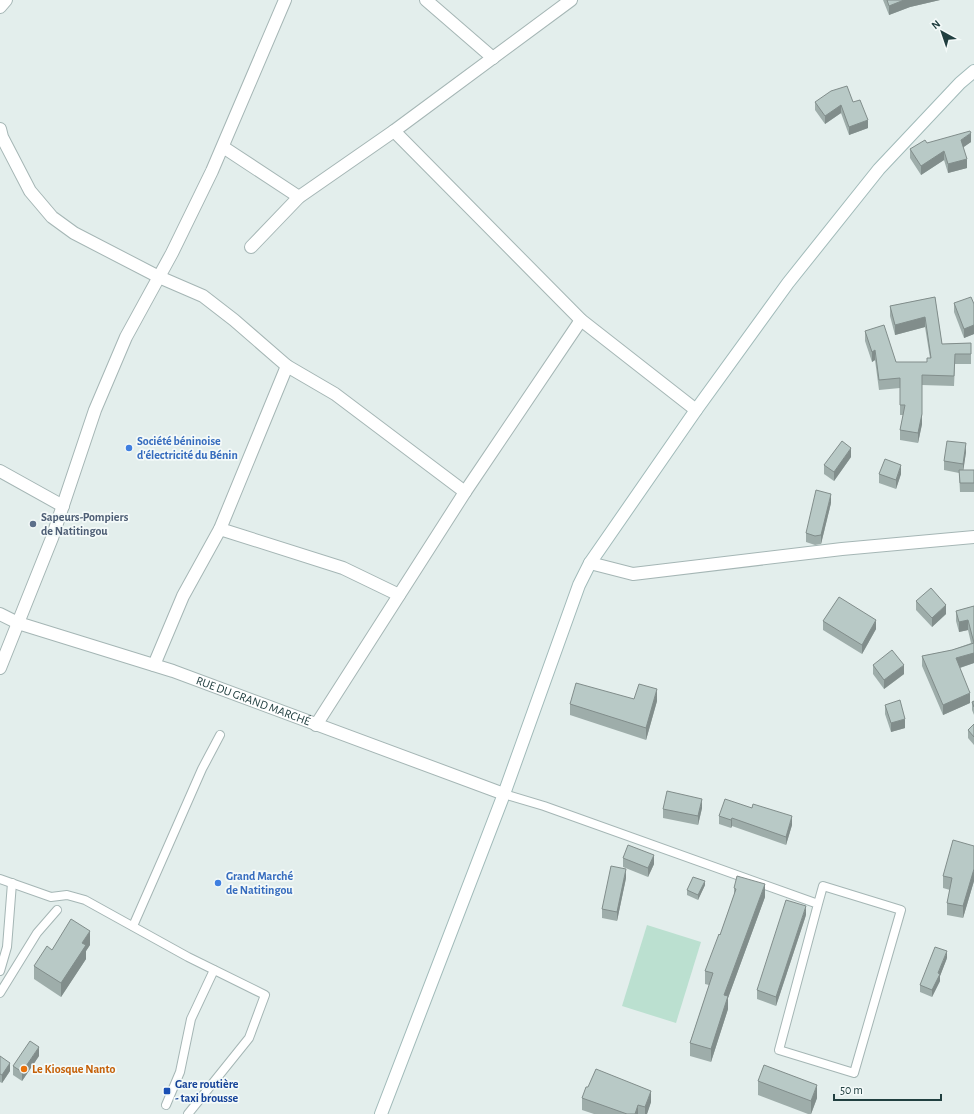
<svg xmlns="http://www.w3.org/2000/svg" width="974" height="1114" font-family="'Alegreya Sans',sans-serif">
<rect width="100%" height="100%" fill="#e3eeec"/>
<polygon fill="#bbe0d0" points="647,925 701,942 676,1023 622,1006"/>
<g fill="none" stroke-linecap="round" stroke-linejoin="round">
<g stroke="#a5b6b5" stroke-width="10">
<g id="lane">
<polyline points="504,794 544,806 818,904 779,1050 854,1073 901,910 823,886 818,904"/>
<polyline points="0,879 51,897 67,895 85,900 188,957 265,995 249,1038 188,1114"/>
<polyline points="133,926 202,769 220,735"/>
<polyline points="0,971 7,947 12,883"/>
<polyline points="0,993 37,933 57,910"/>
<polyline points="166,1105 180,1072 191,1019 214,970"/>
</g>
</g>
<g stroke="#a5b6b5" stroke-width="14">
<g id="street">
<polyline points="426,0 493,58"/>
<polyline points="0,7 6,0"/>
<polyline points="0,129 2,137 30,191 52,217 74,233 159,277 203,296 234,320 287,366 220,529 183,596 154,665"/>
<polyline points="394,131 581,320 696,410"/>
<polyline points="223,147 299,197"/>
<polyline points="251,247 299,197 394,131 571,0"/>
<polyline points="287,366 335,394 465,492"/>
<polyline points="0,471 63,506"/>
<polyline points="220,529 343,568 399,595"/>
<polyline points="590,563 633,574 842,549 974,537"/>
<path id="s1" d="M 0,614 L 18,623 L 173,671 L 504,794"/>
<polyline points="0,668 52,538 95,410 126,337 172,253 212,171 285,0"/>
<polyline points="316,725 465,492 581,320"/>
</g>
</g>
<g stroke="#a1bab9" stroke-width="14">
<polyline id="secondary" points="381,1114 504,794 579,585 590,563 696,410 788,283 879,169 960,83 974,71"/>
</g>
<use href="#lane" stroke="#fff" stroke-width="8"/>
<use href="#street" stroke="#fff" stroke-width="12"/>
<use href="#secondary" stroke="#fff" stroke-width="12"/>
</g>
<g fill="#9eadaa">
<polygon points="883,0 940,0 910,7 889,15"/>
<polygon points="815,102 853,102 868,128 849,135 841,113 825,124 815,110"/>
<polygon points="971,142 963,147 967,168 948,173 944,160 921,175 910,158 910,149 927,143"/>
<polygon points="935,297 942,344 971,343 971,364 955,364 954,386 922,385 922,424 918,443 900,440 900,430 903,415 900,415 900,388 879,390 875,360 872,362 865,341 865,331 896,362 927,362 930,358 925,327 895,335 890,316 890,306"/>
<polygon points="954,303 974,304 974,334 964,338 954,312"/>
<polygon points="966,452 963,470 974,470 974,492 960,492 959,473 944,470 944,461"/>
<polygon points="851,457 834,481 824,474 824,465"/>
<polygon points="879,474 901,474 896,489 879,483"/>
<polygon points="831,503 821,544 815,545 806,542 806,533"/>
<polygon points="916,601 946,614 932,627 916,610"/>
<polygon points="974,606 974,663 960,668 970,703 943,715 922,666 922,656 952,650 971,643 968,630 959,632 956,621 956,611"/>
<polygon points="823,621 876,629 862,654 823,630"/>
<polygon points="873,665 904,674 884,689 873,674"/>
<polygon points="634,699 657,701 646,740 570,715 570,704"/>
<polygon points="974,701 974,715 972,710 972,702"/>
<polygon points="885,705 905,728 891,732 885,714"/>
<polygon points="974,724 974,745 968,738 968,730"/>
<polygon points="702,808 698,825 663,818 663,809"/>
<polygon points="719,816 792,825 786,845 732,826 731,828 719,824"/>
<polygon points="974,846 974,881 963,918 947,915 947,903 950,890 943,888 943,876"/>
<polygon points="623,858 654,864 648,877 623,867"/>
<polygon points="626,878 617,921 602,918 602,909"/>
<polygon points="705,885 698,900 687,895 687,890"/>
<polygon points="734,888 765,897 728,998 728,1009 711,1062 690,1056 690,1043 709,985 705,984 705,971 720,935 734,895"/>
<polygon points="806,915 776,1006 757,999 757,990"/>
<polygon points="90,945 86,951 86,959 61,997 34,979 34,966 52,950"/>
<polygon points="947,958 940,976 940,981 932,997 920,992 920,985"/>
<polygon points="0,1056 10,1071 2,1083 0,1082"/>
<polygon points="39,1056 22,1081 13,1075 13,1066"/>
<polygon points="758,1081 817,1098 811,1114 808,1114 758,1095"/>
<polygon points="582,1098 651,1102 647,1114 594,1114 582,1110"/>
</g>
<g fill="#818d8b">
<polygon points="904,0 940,0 910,7 889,15 889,6"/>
<polygon points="841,105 841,113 825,124 825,116"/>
<polygon points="868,120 868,128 849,135 849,127"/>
<polygon points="971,133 971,142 961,149 961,140"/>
<polygon points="944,151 944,160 921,175 921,166"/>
<polygon points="967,159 967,168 948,173 948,164"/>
<polygon points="925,317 925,327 895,335 895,325"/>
<polygon points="974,325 974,334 964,338 964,329"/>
<polygon points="875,350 875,360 872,362 872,352"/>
<polygon points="922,375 922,424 918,443 918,433"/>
<polygon points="966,443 966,452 963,473 963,464"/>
<polygon points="851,448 851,457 834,481 834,472"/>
<polygon points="901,465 901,474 896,489 896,480"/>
<polygon points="831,494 831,503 821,544 821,535"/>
<polygon points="946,605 946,614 932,627 932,618"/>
<polygon points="876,620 876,629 862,654 862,645"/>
<polygon points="968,620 968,630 959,632 959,622"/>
<polygon points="974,653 974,663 956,669 956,658"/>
<polygon points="904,665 904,674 884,689 884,680"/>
<polygon points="657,689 657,701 646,740 646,728"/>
<polygon points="970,693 970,703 943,715 943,705"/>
<polygon points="905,719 905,728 891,732 891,723"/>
<polygon points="702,799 702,808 698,825 698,816"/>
<polygon points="792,816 792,825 786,845 786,837"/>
<polygon points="732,818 732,826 731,828 731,820"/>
<polygon points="654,855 654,864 648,877 648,868"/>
<polygon points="626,869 626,878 617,921 617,912"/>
<polygon points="974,869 974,881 963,918 963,906"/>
<polygon points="705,881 705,885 698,900 698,895"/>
<polygon points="765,884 765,897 728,998 728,1009 711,1062 711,1049 724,995"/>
<polygon points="806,906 806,915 776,1006 776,997"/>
<polygon points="90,931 90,945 86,951 86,959 61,997 61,983 82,943"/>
<polygon points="947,951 947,958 940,976 940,981 932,997 932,990"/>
<polygon points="39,1047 39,1056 22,1081 22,1072"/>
<polygon points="10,1063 10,1071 2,1083 2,1075"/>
<polygon points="817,1085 817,1098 811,1114 811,1101"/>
<polygon points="651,1091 651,1102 647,1114 645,1114 645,1107"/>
<polygon points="638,1105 638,1114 635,1114"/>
</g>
<g fill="#b8c9c6" stroke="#818d8b">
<polygon points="887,0 904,0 889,6"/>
<polygon points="847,86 853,102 860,100 868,120 849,127 841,105 825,116 815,102 831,91"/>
<polygon points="970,131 971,133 961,140 967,159 948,164 944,151 921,166 910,149 925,140 927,143"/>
<polygon points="935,297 942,344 971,343 971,354 955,354 954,376 922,375 922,414 918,433 900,430 905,405 900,405 900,378 879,380 875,350 872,352 865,331 884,325 896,362 927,362 927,358 931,358 925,317 895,325 890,306"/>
<polygon points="971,297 974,304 974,325 964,329 954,303"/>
<polygon points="842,441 851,448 834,472 824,465"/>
<polygon points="947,441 966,443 963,464 944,461"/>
<polygon points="885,459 901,465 896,480 879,474"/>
<polygon points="959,470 974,470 974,483 960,483"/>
<polygon points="816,490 831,494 821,535 815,536 806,533"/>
<polygon points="931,588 946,605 932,618 916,601"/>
<polygon points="839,597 876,620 862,645 823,621"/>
<polygon points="974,606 974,653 956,658 970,693 943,705 922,656 952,650 974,643 968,620 959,622 956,611"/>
<polygon points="892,650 904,665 884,680 873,665"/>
<polygon points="576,683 634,699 639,684 657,689 646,728 570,704"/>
<polygon points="900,700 905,719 891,723 885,705"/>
<polygon points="974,701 974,707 972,702"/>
<polygon points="974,724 974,737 968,730"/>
<polygon points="667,791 702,799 698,816 663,809"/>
<polygon points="725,799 752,808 753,804 792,816 786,837 732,818 731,820 719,816"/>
<polygon points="953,840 974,846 974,869 963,906 947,903 952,878 943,876"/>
<polygon points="628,845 654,855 648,868 623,858"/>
<polygon points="611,866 626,869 617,912 602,909"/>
<polygon points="737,876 765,884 724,995 728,996 711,1049 690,1043 713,973 705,971 719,934 720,935 736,889 734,888"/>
<polygon points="693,877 705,881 698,895 687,890"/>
<polygon points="786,900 806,906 776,997 757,990"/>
<polygon points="71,919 90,931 82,943 86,945 61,983 34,966 47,946 52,950"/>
<polygon points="935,947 947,951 938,973 940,974 932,990 920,985"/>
<polygon points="30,1041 39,1047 22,1072 13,1066"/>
<polygon points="0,1056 10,1063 2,1075 0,1074"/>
<polygon points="764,1065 817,1085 811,1101 758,1081"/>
<polygon points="596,1069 651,1091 645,1107 638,1105 635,1114 627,1114 582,1098 586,1087 588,1087"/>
</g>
<g fill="#3f7fe0" stroke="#f4faf9" stroke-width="1.5">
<circle cx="129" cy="448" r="4"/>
<circle cx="218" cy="883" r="4"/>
</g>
<circle fill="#5c6f8a" stroke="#f4faf9" stroke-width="1.5" cx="33" cy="524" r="4"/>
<circle fill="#e8710a" stroke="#f4faf9" stroke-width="1.5" cx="24" cy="1069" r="4"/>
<rect fill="#1a4fb4" stroke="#f4faf9" stroke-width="1.5" x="163" y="1087" width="8" height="8" rx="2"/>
<g text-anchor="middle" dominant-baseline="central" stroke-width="3.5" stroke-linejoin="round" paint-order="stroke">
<g font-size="12" font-weight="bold" fill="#366cbe" stroke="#f4faf9" text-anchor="start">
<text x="137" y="441">Société béninoise<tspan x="137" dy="14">d'électricité du Bénin</tspan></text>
<text x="226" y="876">Grand Marché<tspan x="226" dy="14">de Natitingou</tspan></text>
</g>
<g font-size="12" font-weight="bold" fill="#4e5e75" stroke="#f4faf9" text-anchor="start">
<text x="41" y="517">Sapeurs-Pompiers<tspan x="41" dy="14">de Natitingou</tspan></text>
</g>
<g font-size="12" fill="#213f40" stroke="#f4faf9">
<text stroke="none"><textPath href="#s1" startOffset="268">RUE DU GRAND MARCHÉ</textPath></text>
</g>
<g font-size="12" font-weight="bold" fill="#c56008" stroke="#f4faf9" text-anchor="start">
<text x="32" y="1069">Le Kiosque Nanto</text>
</g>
<g font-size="12" font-weight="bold" fill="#164399" stroke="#f4faf9" text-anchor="start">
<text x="175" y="1084">Gare routière<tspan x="175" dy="14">- taxi brousse</tspan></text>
</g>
</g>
<g transform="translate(942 32) rotate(320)" stroke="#f4faf9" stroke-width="3" paint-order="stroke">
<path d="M0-3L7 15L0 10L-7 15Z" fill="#213f40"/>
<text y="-6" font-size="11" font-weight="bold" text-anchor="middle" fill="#213f40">N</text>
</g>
<path d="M834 1094v6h107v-6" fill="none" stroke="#213f40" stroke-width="2"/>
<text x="840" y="1094" font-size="12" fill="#213f40" stroke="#f4faf9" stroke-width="3" paint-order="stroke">50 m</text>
</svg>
